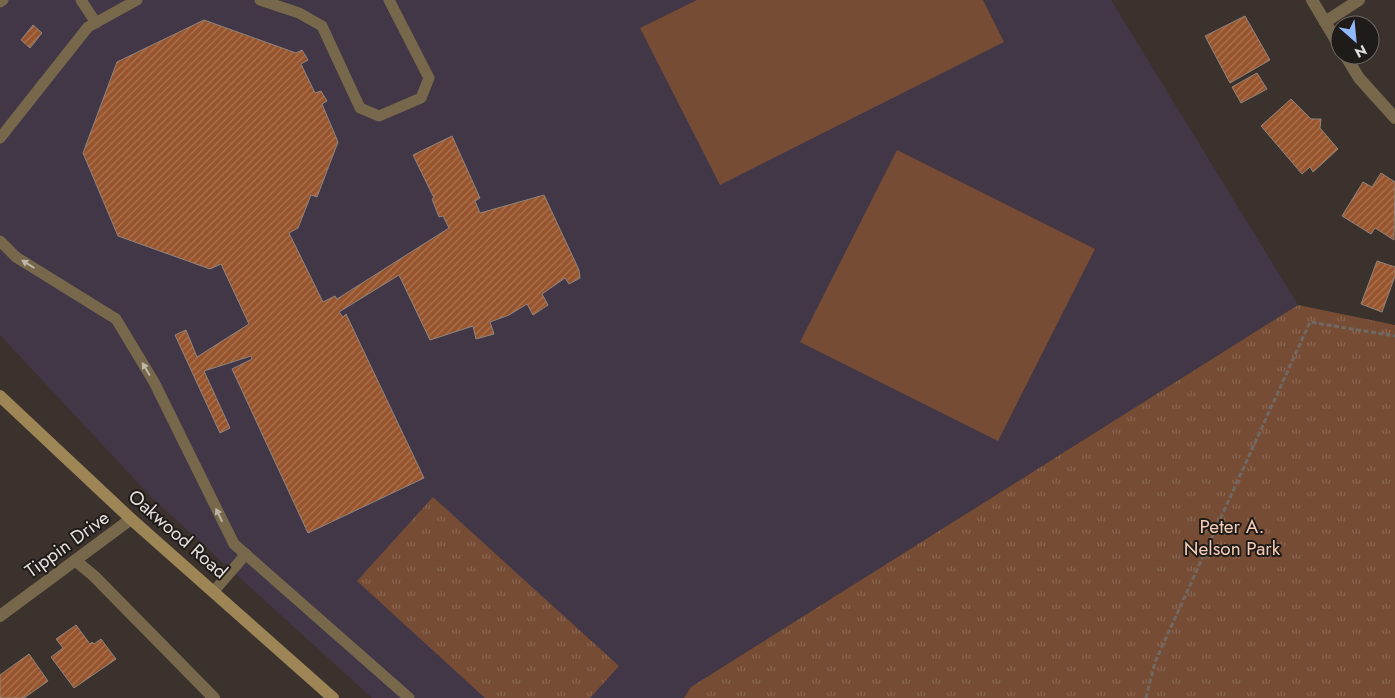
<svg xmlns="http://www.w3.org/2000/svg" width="1395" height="698" font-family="Jost,sans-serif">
<defs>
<pattern id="park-tufts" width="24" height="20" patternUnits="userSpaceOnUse" patternTransform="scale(1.25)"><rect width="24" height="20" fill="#764c35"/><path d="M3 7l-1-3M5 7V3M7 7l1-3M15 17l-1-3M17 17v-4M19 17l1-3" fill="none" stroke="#8a6652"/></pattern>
<pattern id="building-hatch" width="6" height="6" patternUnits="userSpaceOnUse" patternTransform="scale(1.25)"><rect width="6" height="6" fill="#98552d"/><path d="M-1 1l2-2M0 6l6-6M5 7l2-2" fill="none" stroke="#ab7555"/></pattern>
</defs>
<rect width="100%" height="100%" fill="#3b322d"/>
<polygon fill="#423747" points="0,0 1111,0 1298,305 691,687 684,698 372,698 152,498 0,335"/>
<g fill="#764c35">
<polygon points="697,0 983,0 1004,42 720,185 640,28"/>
<polygon points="897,150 1095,249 998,441 800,342"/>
</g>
<g fill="url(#park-tufts)">
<polygon points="1298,305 1395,325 1395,698 684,698 691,687"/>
<polygon points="433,497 619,666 590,698 485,698 357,581"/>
</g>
<g fill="url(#building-hatch)" stroke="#8f847e">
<polygon points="1245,16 1270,60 1230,83 1205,36"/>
<polygon points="204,20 296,53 302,50 308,60 301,64 315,93 321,91 327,101 322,104 338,142 317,197 311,195 298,228 289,233 323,302 335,296 337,299 449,228 443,216 439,217 432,199 434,198 413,155 452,136 480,198 475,201 480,213 544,195 579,270 580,278 569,284 565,278 542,294 548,305 533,315 527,304 509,315 490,322 494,334 476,339 473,326 430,340 399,275 339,312 343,317 346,314 424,478 308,533 232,369 252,359 251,356 204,371 230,428 220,433 175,335 186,330 197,357 249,324 221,264 210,269 118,236 83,153 117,62"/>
<polygon points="33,25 42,33 30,48 21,40"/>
<polygon points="1257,73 1267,89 1241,103 1232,87"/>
<polygon points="1291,99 1311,119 1321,119 1320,128 1338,149 1313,172 1310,167 1302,174 1261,126"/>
<polygon points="1381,173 1395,182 1394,240 1375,228 1371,234 1342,216 1363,182 1372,187"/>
<polygon points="1377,261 1395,267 1395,276 1382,312 1361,304"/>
<polygon points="76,625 90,644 92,642 94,644 101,639 116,659 74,688 51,657 63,648 56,639"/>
<polygon points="29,654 48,681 24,698 0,698 0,675"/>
</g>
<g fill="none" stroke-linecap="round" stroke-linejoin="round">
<polyline stroke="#706863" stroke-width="3" stroke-dasharray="5 2.5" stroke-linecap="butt" points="1146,698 1155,662 1310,322 1395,336"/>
<g stroke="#77684b" stroke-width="11">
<polyline points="81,0 96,23"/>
<polyline points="260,0 299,13 322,26 360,108 379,116 421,98 429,78 389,0"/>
<polyline points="0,2 3,0"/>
<polyline points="0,138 88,27 137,0"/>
<polyline points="0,241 16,257 116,319 154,382 234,544 409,698"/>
<polyline points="214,591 246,554"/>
</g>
<g stroke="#77684b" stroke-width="12">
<polyline points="1312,0 1340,47"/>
<polyline points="1325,22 1359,0"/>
<polyline points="1345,55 1359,78 1395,118"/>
<polyline points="76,561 94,576 214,698"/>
<polyline points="0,616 131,519"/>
</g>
<polyline stroke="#9d8556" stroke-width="12" points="0,396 131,519 333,698"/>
</g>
<defs><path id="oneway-solid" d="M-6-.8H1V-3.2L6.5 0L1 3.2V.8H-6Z" transform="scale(1.25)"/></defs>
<g fill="#bfb6aa">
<use href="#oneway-solid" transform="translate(28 264) rotate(-148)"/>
<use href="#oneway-solid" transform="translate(146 369) rotate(-121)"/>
<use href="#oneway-solid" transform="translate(219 515) rotate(-116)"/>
</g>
<g text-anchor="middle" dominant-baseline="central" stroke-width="4" stroke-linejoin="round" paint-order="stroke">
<g font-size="19" fill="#f6ceb8" stroke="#1f1b18">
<text x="1232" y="526">Peter A.<tspan x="1232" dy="22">Nelson Park</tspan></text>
</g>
<g font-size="19" fill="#e6e0dd" stroke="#1f1b18">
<text transform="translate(178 534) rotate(41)">Oakwood Road</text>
<text transform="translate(67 544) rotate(-36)">Tippin Drive</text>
</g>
</g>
<g transform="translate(1355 40) rotate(153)"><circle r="24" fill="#1f1b18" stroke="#6f6a67"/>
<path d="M0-4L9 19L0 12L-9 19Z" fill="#90b8fd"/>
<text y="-8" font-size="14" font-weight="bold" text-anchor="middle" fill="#e6e0dd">N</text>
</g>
</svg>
